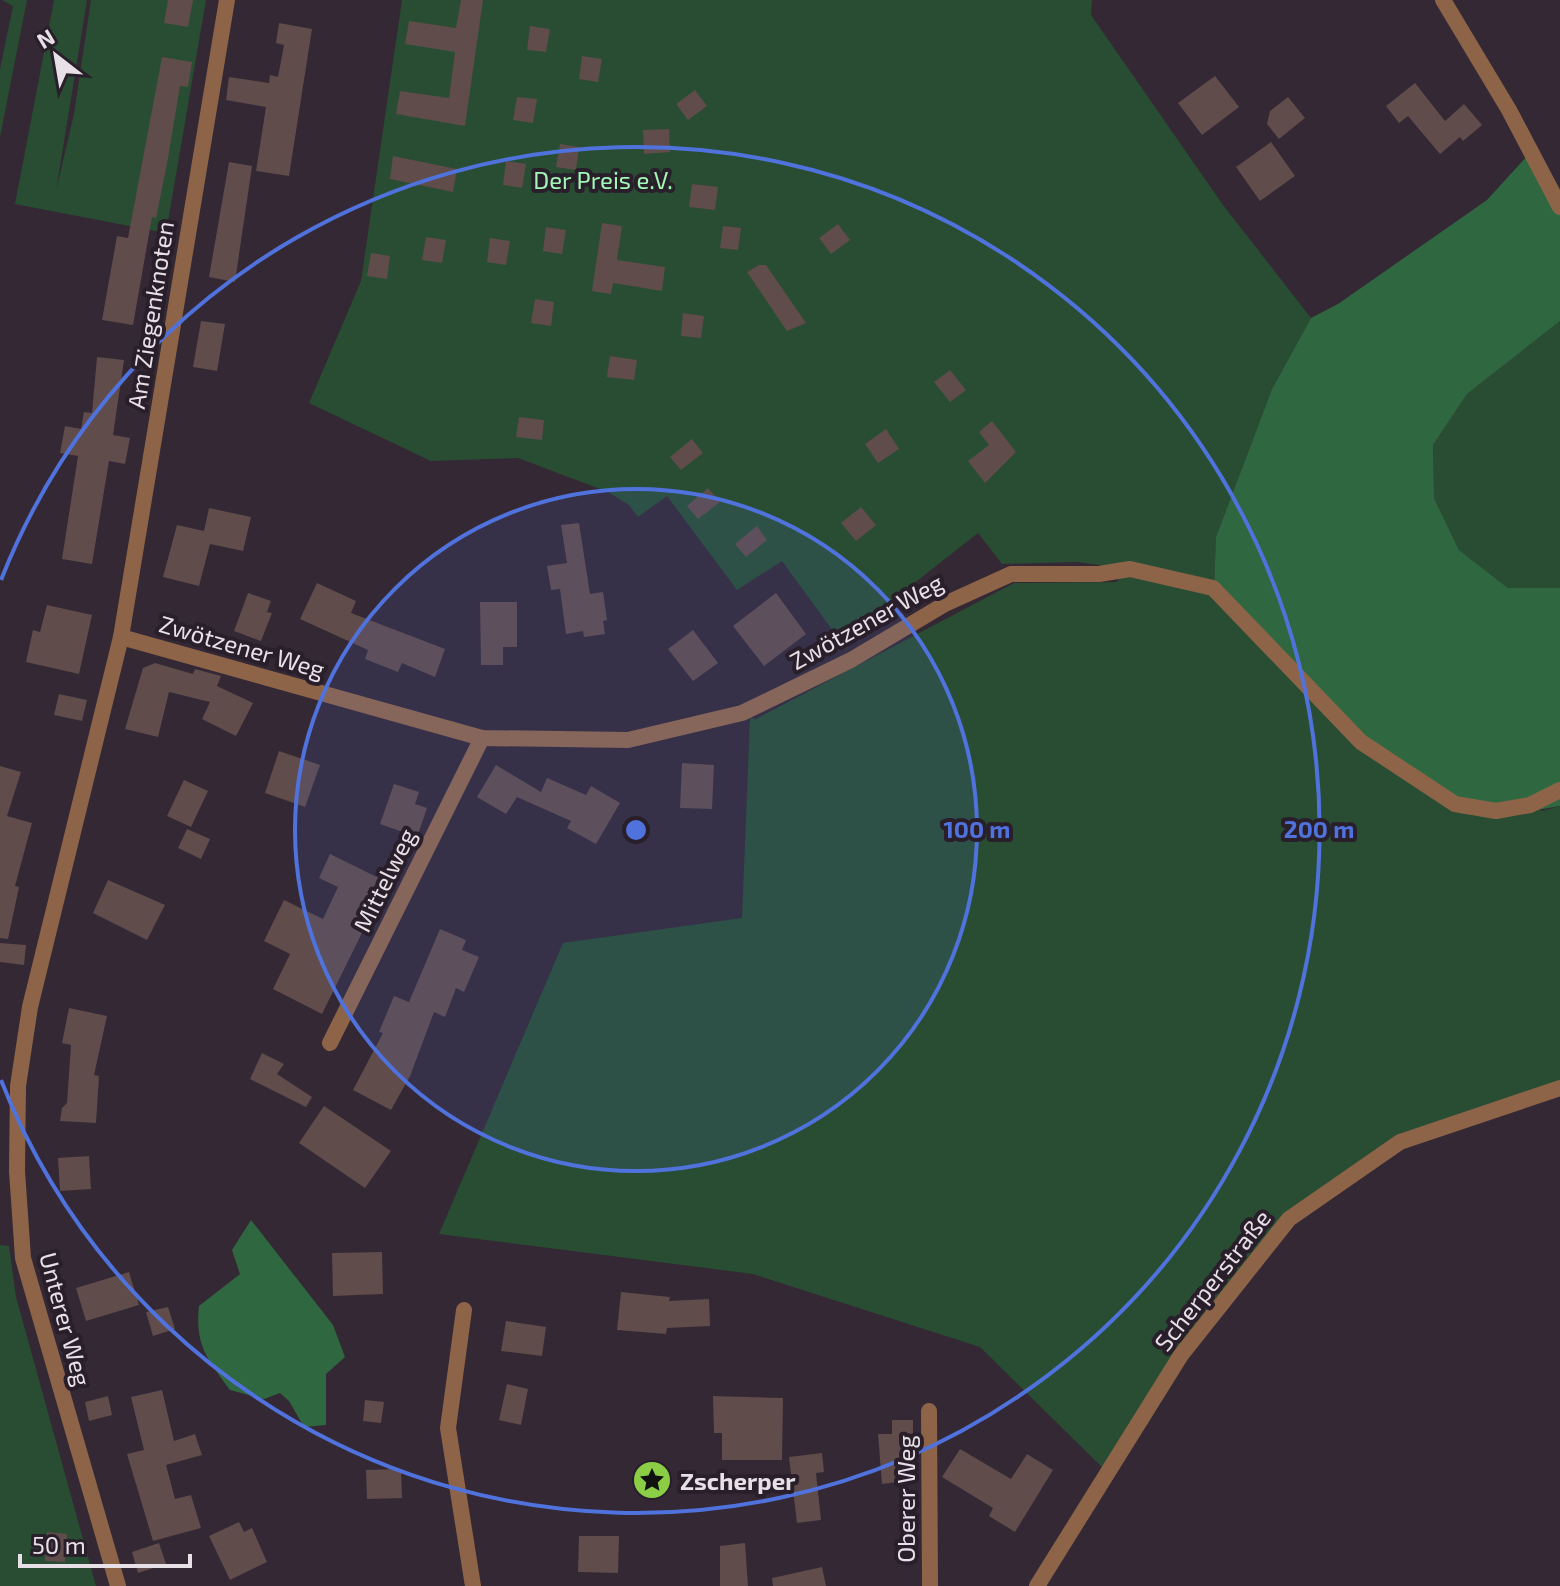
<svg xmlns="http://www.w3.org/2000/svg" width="1560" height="1586" font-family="'Exo 2',sans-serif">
<rect width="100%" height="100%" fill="#332834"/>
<g fill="#294d33">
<polygon points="2,0 27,0 0,137 0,69 13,6"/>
<polygon points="54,0 87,0 56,191 74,114 91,0 206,0 166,233 15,204"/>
<polygon points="402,0 1092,0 1091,15 1223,205 1311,318 1272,389 1216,537 1214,588 1542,811 1560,806 1560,1088 1400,1142 1289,1219 1182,1355 1108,1473 980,1347 753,1274 439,1234 563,943 742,918 750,718 756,719 1014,583 1116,582 1129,569 1077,562 1002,564 978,533 871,617 846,649 782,561 737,590 667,496 638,517 629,505 608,492 518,458 431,461 309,403 361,281"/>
<polygon points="1560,321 1560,588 1508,588 1459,550 1434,498 1433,445 1467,394"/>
<polygon points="0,1245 9,1246 16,1297 96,1586 0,1586"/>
</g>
<g fill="#2f6840">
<polygon points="1530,153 1560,207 1560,321 1467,394 1433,445 1434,498 1459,550 1508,588 1560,588 1560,806 1514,814 1455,804 1363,742 1214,588 1216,537 1272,389 1311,318 1338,304 1487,200"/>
<path d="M 251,1220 L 333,1325 L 345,1357 L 326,1374 L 326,1425 L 304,1427 L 289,1401 L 280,1393 L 264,1399 L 230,1390 C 207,1358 195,1346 199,1306 L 240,1274 L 232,1250 Z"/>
</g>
<g fill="#5f4c4b">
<polygon points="168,0 193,0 188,27 164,23"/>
<polygon points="461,0 483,0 465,126 396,114 400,91 449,98 455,52 405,44 409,21 456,28"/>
<polygon points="279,23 312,29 289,176 256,171 266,107 226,100 229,77 269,83 270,75 278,77 284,45 276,43"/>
<polygon points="530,26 550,29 546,52 527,50"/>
<polygon points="582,56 602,59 598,82 579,79"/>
<polygon points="162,57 192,62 188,87 180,86 167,164 156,218 152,217 133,325 102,320 117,236 128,238"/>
<polygon points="1215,76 1239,107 1202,135 1178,103"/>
<polygon points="1415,83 1445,121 1464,104 1482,125 1463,141 1460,137 1440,154 1408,116 1399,123 1386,106"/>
<polygon points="695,90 707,106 688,120 676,104"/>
<polygon points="517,97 537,99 533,123 513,120"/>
<polygon points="1288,97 1305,118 1279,139 1267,124 1270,111"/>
<polygon points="669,129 670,152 644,154 643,130"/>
<polygon points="1271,142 1295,176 1260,201 1236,167"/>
<polygon points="560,144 579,147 576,170 556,167"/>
<polygon points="393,156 457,169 453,192 390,179"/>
<polygon points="506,161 526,164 522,188 503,185"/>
<polygon points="229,162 252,166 235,282 209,277"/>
<polygon points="692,184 718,187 715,210 689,207"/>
<polygon points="602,223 622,226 617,260 665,267 662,291 613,283 611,294 592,291"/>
<polygon points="838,224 850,240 831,254 819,238"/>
<polygon points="723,226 741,228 738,250 720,248"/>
<polygon points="546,227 566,230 562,254 543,251"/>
<polygon points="426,237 446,240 442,263 422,260"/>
<polygon points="490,238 510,241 506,265 487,262"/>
<polygon points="371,253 390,256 387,279 367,276"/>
<polygon points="759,265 766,265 806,323 787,331 747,272"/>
<polygon points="535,299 554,302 551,326 531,323"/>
<polygon points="683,313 704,316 701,338 681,336"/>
<polygon points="201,321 225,324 217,371 193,367"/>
<polygon points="610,356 637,360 634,380 607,377"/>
<polygon points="97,357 124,360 113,435 130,438 125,464 109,461 92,564 62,559 78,456 60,453 65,426 81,429 84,412 92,413"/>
<polygon points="950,370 966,390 950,402 934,382"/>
<polygon points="519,417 544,420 542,440 516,437"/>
<polygon points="992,421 1016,452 985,483 968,461 989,445 979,432"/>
<polygon points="886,429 899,449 878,463 865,444"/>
<polygon points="692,439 703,453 681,470 670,457"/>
<polygon points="708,488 720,502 698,519 687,506"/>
<polygon points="861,507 876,525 856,541 841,523"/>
<polygon points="209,508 251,517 243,551 210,544 199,586 163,577 177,525 204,531"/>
<polygon points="579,523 590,594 603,592 607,620 603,621 605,634 584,637 583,631 566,634 560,589 551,590 547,566 567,563 561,525"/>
<polygon points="757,526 767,540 746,557 735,544"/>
<polygon points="317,583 356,601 351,613 445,649 435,677 402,663 398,672 365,659 368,650 300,619"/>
<polygon points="248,593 271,601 267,612 272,613 261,641 234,631"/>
<polygon points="776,593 806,634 764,666 733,626"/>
<polygon points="480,602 517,602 517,647 503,647 503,665 481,665"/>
<polygon points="47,605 92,615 79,674 26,662 33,630 40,632"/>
<polygon points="693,630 718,663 693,681 668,649"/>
<polygon points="155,663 193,674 195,669 221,676 217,686 253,703 236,736 202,719 210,702 169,692 158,737 125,729 143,668"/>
<polygon points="59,694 87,700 82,721 54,715"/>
<polygon points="279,751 320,765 305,807 265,793"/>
<polygon points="682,763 714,765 712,809 680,808"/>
<polygon points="496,765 541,792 547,778 586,795 591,786 620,803 596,844 567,828 571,821 517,797 506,814 477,797"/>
<polygon points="0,766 21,772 7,816 32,823 15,886 19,887 8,939 0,938"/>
<polygon points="184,780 208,791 191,827 167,816"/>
<polygon points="394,784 419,792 415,804 427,808 417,837 380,824"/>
<polygon points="187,829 210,839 201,859 178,848"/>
<polygon points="330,854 387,882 322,1014 273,989 290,954 264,941 284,900 323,919 338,887 319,878"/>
<polygon points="108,880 165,905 147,940 93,913"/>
<polygon points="440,929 466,940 462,950 479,957 464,992 456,988 445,1017 434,1012 410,1076 391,1110 353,1090 383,1033 379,1032 394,996 409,1002"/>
<polygon points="0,943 26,945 24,965 0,962"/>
<polygon points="69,1008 107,1016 94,1075 99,1076 96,1123 60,1121 62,1108 67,1103 71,1045 62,1043"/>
<polygon points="262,1053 284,1064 277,1074 312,1097 306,1107 250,1079"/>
<polygon points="324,1106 391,1151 365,1188 299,1143"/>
<polygon points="89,1156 91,1189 60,1191 58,1158"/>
<polygon points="382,1252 383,1294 333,1296 332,1253"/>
<polygon points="129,1272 139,1305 86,1321 76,1288"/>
<polygon points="621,1292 670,1297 669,1301 709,1299 710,1326 667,1328 666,1334 617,1330"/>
<polygon points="168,1307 175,1329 153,1336 146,1312"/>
<polygon points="506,1321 546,1327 542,1356 501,1351"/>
<polygon points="507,1384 528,1389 521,1425 499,1420"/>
<polygon points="162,1390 174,1441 195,1434 202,1455 166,1465 175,1499 191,1495 201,1528 153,1541 127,1454 144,1450 131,1397"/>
<polygon points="108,1396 112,1415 89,1421 85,1402"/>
<polygon points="713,1396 783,1398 782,1460 722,1460 722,1433 714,1433"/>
<polygon points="365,1400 384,1402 381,1423 363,1421"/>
<polygon points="892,1420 913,1420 913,1447 909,1447 914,1480 882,1484 878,1434 892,1434"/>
<polygon points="960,1449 1011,1479 1027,1454 1053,1470 1015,1532 989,1516 993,1508 942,1477"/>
<polygon points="822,1453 824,1472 816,1473 821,1520 797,1523 789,1457"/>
<polygon points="401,1469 402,1498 367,1499 366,1470"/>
<polygon points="239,1522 244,1532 252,1528 267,1562 230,1580 209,1536"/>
<polygon points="47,1532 67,1534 65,1562 45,1561"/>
<polygon points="579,1536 619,1536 618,1573 578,1572"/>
<polygon points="159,1543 166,1564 138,1573 132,1552"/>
<polygon points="745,1543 748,1586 720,1586 720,1546"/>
<polygon points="822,1567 826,1586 773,1586 772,1578"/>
</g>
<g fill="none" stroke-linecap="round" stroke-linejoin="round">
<g stroke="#8e6449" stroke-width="16">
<polyline points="1443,0 1509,110 1560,207"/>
<polyline points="121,637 482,738 628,740 742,713 851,660 945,604 1011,574 1099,574 1130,569 1213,588 1361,742 1455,804 1496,811 1530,805 1560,790"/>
<polyline points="330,1043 482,738"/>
<polyline points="464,1310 448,1428 473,1586"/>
<polyline points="929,1411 930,1586"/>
<polyline points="118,1586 23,1258 17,1171 18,1086 30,1007 121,637 227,0"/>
<polyline points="1037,1586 1181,1355 1289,1219 1400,1142 1560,1088"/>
</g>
</g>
<circle cx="636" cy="830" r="341" fill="#5072dc" fill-opacity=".12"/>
<g fill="none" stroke="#5072dc" stroke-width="4">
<circle cx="636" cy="830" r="341"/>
<path d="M1 580A683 683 0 1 1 1 1080"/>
</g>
<defs>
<g id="sight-disc" transform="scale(2)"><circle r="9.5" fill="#8bce46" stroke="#291f2a"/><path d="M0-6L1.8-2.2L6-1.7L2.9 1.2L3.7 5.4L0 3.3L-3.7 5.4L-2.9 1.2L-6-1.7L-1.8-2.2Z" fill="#111"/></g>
</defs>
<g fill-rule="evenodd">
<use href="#sight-disc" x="652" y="1480"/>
</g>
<g text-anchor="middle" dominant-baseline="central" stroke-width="8" stroke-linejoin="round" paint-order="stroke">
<g font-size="24" fill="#a2f6b6" stroke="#291f2a">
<text x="603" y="179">Der Preis e.V.</text>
</g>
<g font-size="24" fill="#e7e0e7" stroke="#291f2a">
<text transform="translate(150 315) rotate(-81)">Am Ziegenknoten</text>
<text transform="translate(866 621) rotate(-29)">Zwötzener Weg</text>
<text transform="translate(242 646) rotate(16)">Zwötzener Weg</text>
<text transform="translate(384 880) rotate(-64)">Mittelweg</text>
<text transform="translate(1212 1280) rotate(-52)">Scherperstraße</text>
<text transform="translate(66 1319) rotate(75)">Unterer Weg</text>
<text transform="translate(905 1499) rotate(-90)">Oberer Weg</text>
</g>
<g font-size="24" font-weight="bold" fill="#e7e0e7" stroke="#291f2a" text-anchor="start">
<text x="680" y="1480">Zscherper</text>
</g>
</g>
<circle cx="636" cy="830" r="12" fill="#5072dc" stroke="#291f2a" stroke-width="4"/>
<g font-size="24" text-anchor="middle" font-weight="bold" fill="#5072dc" stroke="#291f2a" stroke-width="8" stroke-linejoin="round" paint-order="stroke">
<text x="977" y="838">100 m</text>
<text x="1319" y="838">200 m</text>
</g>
<g transform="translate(56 56) rotate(329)" stroke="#291f2a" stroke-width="6" paint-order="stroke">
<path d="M0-6L14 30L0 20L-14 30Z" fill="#e7e0e7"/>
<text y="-12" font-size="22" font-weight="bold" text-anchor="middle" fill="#e7e0e7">N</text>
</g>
<path d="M20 1554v12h170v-12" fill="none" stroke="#e7e0e7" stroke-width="4"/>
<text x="32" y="1554" font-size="24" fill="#e7e0e7" stroke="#291f2a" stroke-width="6" paint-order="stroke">50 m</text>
</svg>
